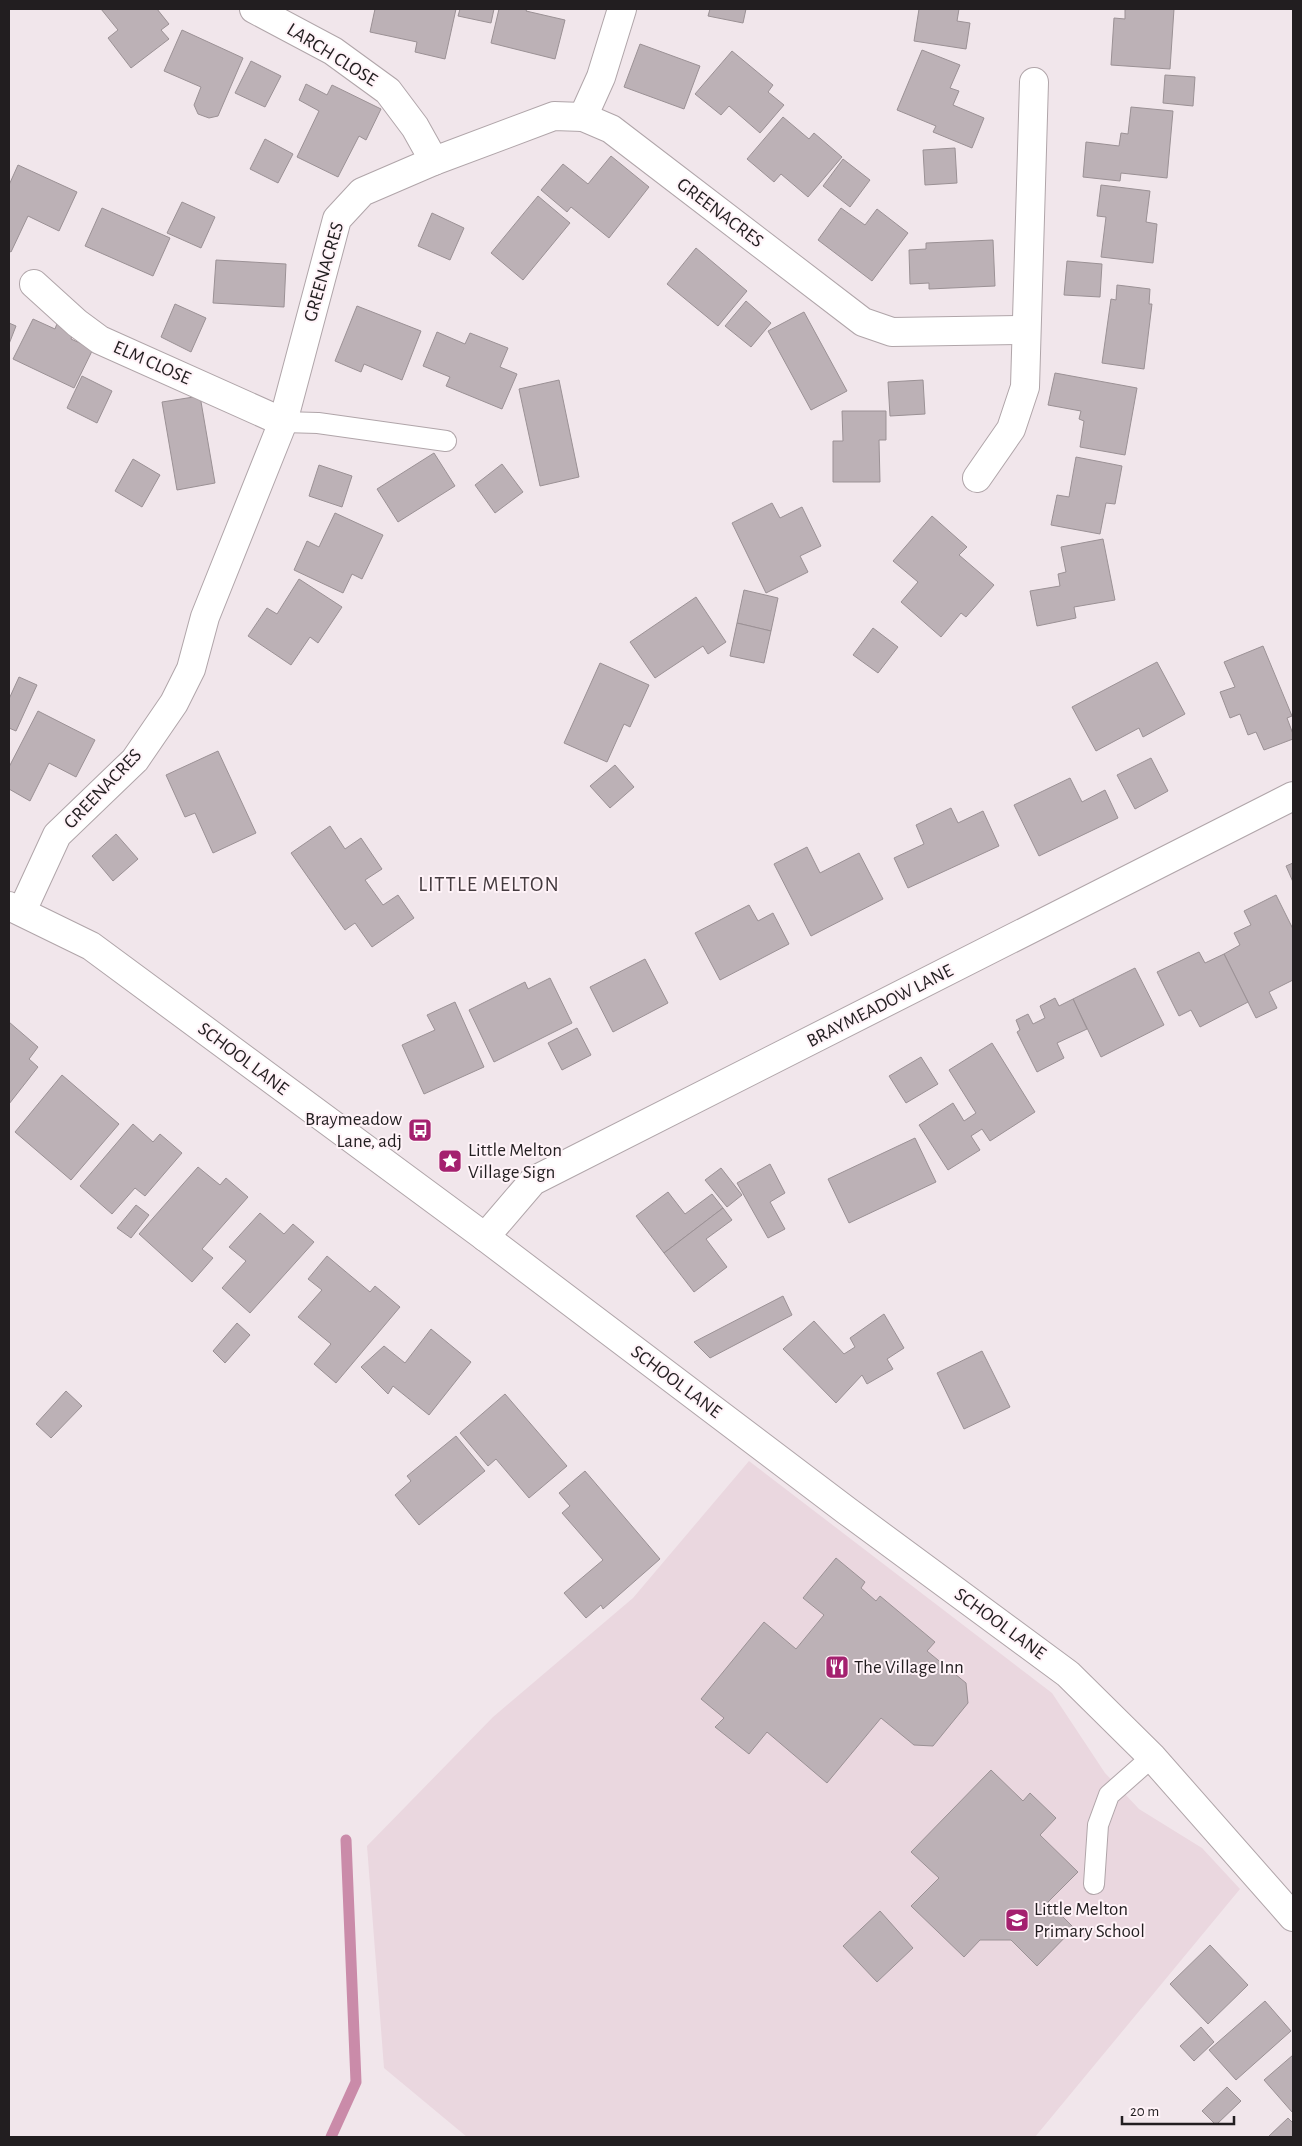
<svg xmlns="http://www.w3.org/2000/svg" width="1302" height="2146" font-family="'Alegreya Sans',sans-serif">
<rect width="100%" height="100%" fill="#f1e6eb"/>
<polygon fill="#ead7df" points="749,1461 1052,1693 1105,1773 1139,1809 1202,1848 1240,1889 1035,2137 467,2137 384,2068 367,1846 493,1717 633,1598"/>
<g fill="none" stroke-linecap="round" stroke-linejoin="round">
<polyline stroke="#ca8ba9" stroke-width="11" points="331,2137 356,2082 346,1840"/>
</g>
<g fill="#bcb1b6" stroke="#9b9195">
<polygon points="101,9 157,9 169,24 161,30 169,39 131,68 108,38 118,30"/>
<polygon points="375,9 456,9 445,59 415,52 417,42 370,32"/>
<polygon points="460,9 494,9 491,23 458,16"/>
<polygon points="499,9 527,9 526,11 565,20 555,59 491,43"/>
<polygon points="710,9 746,9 743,23 708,16"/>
<polygon points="919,9 959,9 957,21 970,23 966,49 914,41"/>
<polygon points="1125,9 1174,9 1170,69 1111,65 1114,18 1125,19"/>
<polygon points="182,30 243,58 218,116 209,118 198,114 194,105 201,87 164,71"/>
<polygon points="640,44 700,66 684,109 624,87"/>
<polygon points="922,50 960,65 950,88 959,91 953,105 984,118 972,148 933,132 936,126 897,110"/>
<polygon points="732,51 773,85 768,92 784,105 760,133 729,106 721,115 695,94"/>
<polygon points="251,61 281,76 265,107 235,93"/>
<polygon points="1165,75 1195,77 1193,106 1163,103"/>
<polygon points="306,84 327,95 332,85 381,109 366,140 359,136 338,177 297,157 319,111 299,100"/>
<polygon points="1131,107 1173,111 1167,178 1121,173 1120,181 1083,177 1086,142 1119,146 1121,133 1128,134"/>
<polygon points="783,117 809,139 814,133 842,157 808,197 781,174 774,182 747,159"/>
<polygon points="265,139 293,154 278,183 250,169"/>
<polygon points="955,148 957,183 925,185 923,150"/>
<polygon points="611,156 649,187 609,238 571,207 567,212 541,190 563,164 588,184"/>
<polygon points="843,159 870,180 850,207 823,186"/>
<polygon points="18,165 77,192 59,231 28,216 11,252 9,251 9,185"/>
<polygon points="1101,185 1150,191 1146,222 1157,224 1153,263 1101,257 1106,217 1097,216"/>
<polygon points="538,196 570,223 523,280 491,253"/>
<polygon points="182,202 215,217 201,248 167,233"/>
<polygon points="102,208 170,238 153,276 85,246"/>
<polygon points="841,208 865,225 877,209 908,233 872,281 818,240"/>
<polygon points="432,213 464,228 450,260 418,246"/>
<polygon points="993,240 995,286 929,289 929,283 910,284 909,250 926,249 926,243"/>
<polygon points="696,248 747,291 718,326 667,284"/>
<polygon points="216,260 286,264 284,307 213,303"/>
<polygon points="1067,261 1102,264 1100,297 1064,295"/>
<polygon points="1117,285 1150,289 1149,304 1152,304 1144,369 1102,363 1111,299 1116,300"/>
<polygon points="746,301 771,323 751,347 725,326"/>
<polygon points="175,304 206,318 191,352 161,337"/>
<polygon points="357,306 421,331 402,380 364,364 361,372 335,361"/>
<polygon points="804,312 847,391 811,410 768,331"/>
<polygon points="33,319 55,329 58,321 75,329 71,339 93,349 74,388 13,359"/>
<polygon points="9,323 16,326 9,344"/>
<polygon points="437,332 465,344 470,333 508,348 500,367 517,374 502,409 446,386 450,377 423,366"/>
<polygon points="1055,373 1137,388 1125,455 1080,447 1084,421 1079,419 1081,411 1048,405"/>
<polygon points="82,376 112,391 97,423 67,408"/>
<polygon points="559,380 579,477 540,486 519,389"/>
<polygon points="923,380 925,414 890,416 888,382"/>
<polygon points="200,396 215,483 177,490 162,402"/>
<polygon points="842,411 886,411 886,440 879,440 880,482 833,482 833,441 843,441"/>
<polygon points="434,453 455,486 398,522 377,489"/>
<polygon points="1076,457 1122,466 1115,504 1106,503 1100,534 1051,525 1057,495 1069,497"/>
<polygon points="133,459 160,475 142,507 115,491"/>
<polygon points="502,464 523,492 495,513 475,485"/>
<polygon points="319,465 352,476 342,507 309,496"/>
<polygon points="772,503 780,518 802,507 821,546 800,556 808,572 766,593 732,523"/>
<polygon points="335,513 383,535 362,579 352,574 343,593 294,570 307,541 319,547"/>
<polygon points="932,516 967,547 959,555 994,585 966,617 961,613 941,637 901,602 918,582 893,561"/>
<polygon points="1103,539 1115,600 1074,607 1076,618 1037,626 1030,591 1060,586 1058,574 1066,572 1061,547"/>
<polygon points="299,579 342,607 318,643 310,637 291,665 248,636 267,608 277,614"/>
<polygon points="744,590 778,598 771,631 737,623"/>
<polygon points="696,597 726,642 708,654 703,646 655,678 630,642"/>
<polygon points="737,623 771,631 764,663 730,656"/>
<polygon points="873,628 898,647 878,673 853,655"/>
<polygon points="1263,646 1292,716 1287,718 1293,734 1293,739 1264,750 1256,732 1248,735 1240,714 1230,718 1220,692 1235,687 1224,662"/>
<polygon points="1157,662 1185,714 1143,737 1139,728 1096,751 1072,707"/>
<polygon points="600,663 649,685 630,727 624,724 607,762 564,743"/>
<polygon points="19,677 37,685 16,731 9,728 9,699"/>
<polygon points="38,711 95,740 76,777 49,763 30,801 9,789 9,767"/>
<polygon points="218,751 256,833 213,853 195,813 185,817 166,775"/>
<polygon points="1151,758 1168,791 1135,809 1117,775"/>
<polygon points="615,765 634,787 610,808 590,786"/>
<polygon points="1070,778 1082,802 1105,790 1118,818 1039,856 1014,805"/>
<polygon points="951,808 958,823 983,811 999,846 908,888 894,858 924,844 916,825"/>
<polygon points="330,826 345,849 361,838 382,869 365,880 383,905 398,895 414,918 372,947 355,923 345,930 291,853"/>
<polygon points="116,834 138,859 113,881 92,856"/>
<polygon points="807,847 820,873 859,853 883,899 811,936 774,864"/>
<polygon points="1293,863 1293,882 1286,866"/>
<polygon points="1276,895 1293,929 1293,980 1269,992 1277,1008 1256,1018 1224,954 1240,945 1234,933 1251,925 1244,911"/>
<polygon points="749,905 758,921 773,913 789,944 720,980 695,933"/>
<polygon points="1199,952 1205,963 1224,954 1248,1002 1200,1027 1191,1010 1179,1016 1157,972"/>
<polygon points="645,959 668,1003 613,1032 590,987"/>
<polygon points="1135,968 1164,1025 1101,1057 1073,999"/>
<polygon points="550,978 572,1023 494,1062 469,1010 525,982 528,989"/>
<polygon points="1055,998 1059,1006 1073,999 1087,1029 1057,1043 1064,1058 1037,1072 1017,1032 1020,1030 1016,1020 1028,1014 1033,1024 1045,1018 1040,1006"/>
<polygon points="455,1002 484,1067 424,1094 402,1045 435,1030 427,1015"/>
<polygon points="9,1022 38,1047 29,1059 38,1067 9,1104"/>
<polygon points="577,1028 591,1055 562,1070 548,1043"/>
<polygon points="992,1043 1035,1112 990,1141 982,1129 971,1136 980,1150 948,1170 919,1125 953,1103 964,1121 976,1113 949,1070"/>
<polygon points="921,1057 938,1084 906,1103 889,1076"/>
<polygon points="62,1075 119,1124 71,1180 15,1132"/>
<polygon points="133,1124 153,1142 160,1134 182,1153 145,1196 135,1188 112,1214 80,1186"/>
<polygon points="915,1138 936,1182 849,1223 828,1179"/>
<polygon points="770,1164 785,1193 770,1202 785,1229 768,1238 737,1183"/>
<polygon points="198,1167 220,1185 226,1178 248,1197 202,1249 213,1258 192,1282 139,1234"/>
<polygon points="721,1168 742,1195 727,1207 705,1180"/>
<polygon points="668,1192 685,1214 712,1194 723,1208 664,1253 636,1216"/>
<polygon points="136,1205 149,1215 131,1238 117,1228"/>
<polygon points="723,1208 732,1220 706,1239 727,1267 694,1292 664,1253"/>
<polygon points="260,1213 284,1234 293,1224 314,1242 250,1313 222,1288 246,1261 229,1247"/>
<polygon points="327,1256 370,1292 375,1286 400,1307 336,1383 314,1364 331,1344 298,1317 322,1290 308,1279"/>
<polygon points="783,1296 792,1315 710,1358 694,1342"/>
<polygon points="884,1314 904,1348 887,1359 893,1369 867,1384 862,1375 836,1403 783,1349 814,1321 844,1354 855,1347 850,1338"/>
<polygon points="237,1323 250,1335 225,1363 213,1351"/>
<polygon points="431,1329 471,1362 429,1415 393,1386 388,1394 361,1367 384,1346 405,1363"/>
<polygon points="982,1351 1010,1407 964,1429 937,1373"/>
<polygon points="66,1391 82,1406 51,1438 36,1424"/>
<polygon points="505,1394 567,1466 529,1498 496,1459 488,1466 460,1433"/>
<polygon points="456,1436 485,1471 419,1525 395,1495 411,1481 407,1476"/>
<polygon points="585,1471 660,1559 603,1609 601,1605 586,1618 564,1593 603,1560 562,1513 570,1506 559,1493"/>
<polygon points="836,1558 865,1582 861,1588 876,1601 880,1596 935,1642 927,1651 966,1683 968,1703 933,1746 914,1745 881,1718 827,1783 767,1732 749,1754 715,1727 724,1718 701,1699 764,1622 796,1649 824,1615 803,1598"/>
<polygon points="991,1770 1023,1801 1030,1793 1056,1818 1040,1835 1078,1872 1048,1902 1074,1928 1037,1966 1011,1940 980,1940 964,1957 911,1906 939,1878 911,1852"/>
<polygon points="880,1911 913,1948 877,1982 843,1946"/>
<polygon points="1210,1945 1248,1985 1208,2024 1170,1984"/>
<polygon points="1265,2001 1291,2031 1236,2080 1209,2050"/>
<polygon points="1201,2027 1214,2042 1194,2061 1180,2046"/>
<polygon points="1293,2055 1293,2111 1292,2112 1264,2080"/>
<polygon points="1227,2087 1241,2101 1216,2125 1202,2111"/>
<polygon points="1288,2118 1293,2123 1293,2137 1268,2137"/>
</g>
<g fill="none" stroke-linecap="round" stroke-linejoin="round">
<g stroke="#b0a5a9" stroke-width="22">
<g id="service">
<polyline points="283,422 318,423 446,441"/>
<polyline points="1094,1884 1098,1825 1109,1795 1152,1757"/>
</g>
</g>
<g stroke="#b0a5a9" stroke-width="30">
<g id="minor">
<polyline points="254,9 333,51 388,91 415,127 434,161"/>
<polyline points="583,117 601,77 622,9"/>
<polyline points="34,284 77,323 100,340 283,422"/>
<polyline points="977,478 1011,429 1025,387 1034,82"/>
<polyline points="22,911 57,835 135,760 174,703 191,669 205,617 283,422 337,219 362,192 434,161 554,116 583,117 611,129 863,322 892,332 1026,330"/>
<polyline points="485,1237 533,1181 1293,796"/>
</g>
</g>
<g stroke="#b0a5a9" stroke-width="30">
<polyline id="tertiary" points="9,906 91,946 485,1237 847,1511 1068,1674 1152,1757 1293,1917"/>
</g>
<use href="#service" stroke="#fff" stroke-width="20"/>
<use href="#minor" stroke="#fff" stroke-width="28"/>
<use href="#tertiary" stroke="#fff" stroke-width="28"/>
</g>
<defs>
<g id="bus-square" transform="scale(1.25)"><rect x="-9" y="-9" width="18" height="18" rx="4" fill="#a4216f" stroke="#fff3f8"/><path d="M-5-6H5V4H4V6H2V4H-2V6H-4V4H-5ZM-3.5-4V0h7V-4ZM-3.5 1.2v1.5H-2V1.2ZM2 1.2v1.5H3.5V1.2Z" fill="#fff"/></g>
<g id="sight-square" transform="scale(1.25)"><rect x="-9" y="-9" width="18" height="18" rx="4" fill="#a4216f" stroke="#fff3f8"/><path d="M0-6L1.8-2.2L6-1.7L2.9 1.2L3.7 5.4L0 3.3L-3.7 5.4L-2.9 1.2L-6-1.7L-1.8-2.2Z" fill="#fff"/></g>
<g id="restaurant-square" transform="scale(1.25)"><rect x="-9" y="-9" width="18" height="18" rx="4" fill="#a4216f" stroke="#fff3f8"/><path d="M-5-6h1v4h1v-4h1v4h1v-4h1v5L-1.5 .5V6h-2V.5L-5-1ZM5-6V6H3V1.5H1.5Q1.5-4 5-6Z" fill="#fff"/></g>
<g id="school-square" transform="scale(1.25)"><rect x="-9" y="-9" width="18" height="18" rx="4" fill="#a4216f" stroke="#fff3f8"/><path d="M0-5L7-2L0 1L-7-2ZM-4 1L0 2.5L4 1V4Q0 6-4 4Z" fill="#fff"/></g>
</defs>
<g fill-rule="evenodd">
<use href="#bus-square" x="420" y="1130"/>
<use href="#sight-square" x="450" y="1161"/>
<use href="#restaurant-square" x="837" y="1667"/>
<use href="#school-square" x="1017" y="1920"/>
</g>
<g text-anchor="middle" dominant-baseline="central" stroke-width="4" stroke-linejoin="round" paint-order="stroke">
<g font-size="19" fill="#221e20" stroke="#fff3f8">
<text transform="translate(332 55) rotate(32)">LARCH CLOSE</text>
<text transform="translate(720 213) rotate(37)">GREENACRES</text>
<text transform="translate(324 272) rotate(-74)">GREENACRES</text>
<text transform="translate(152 363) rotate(24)">ELM CLOSE</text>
<text transform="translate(103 789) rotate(-46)">GREENACRES</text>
<text transform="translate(880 1006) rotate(-27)">BRAYMEADOW LANE</text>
<text transform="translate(243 1059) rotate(37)">SCHOOL LANE</text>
<text transform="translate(676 1382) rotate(37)">SCHOOL LANE</text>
<text transform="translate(1000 1624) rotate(36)">SCHOOL LANE</text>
</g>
<g font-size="19" fill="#221e20" stroke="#fff3f8" text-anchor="start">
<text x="402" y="1119" text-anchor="end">Braymeadow<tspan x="402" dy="22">Lane, adj</tspan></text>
<text x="468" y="1150">Little Melton<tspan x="468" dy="22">Village Sign</tspan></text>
<text x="854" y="1667">The Village Inn</text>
<text x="1034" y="1909">Little Melton<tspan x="1034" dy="22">Primary School</tspan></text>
</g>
<g font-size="21" letter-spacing="1" fill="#433a3e" stroke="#fff3f8">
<text x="489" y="884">LITTLE MELTON</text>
</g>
</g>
<rect width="1302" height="2146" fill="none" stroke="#221e20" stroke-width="20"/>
<path d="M1122 2116v8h112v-8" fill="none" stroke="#221e20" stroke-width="2.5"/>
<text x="1130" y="2116" font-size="15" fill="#221e20" stroke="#fff3f8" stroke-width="4" paint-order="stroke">20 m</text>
</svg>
